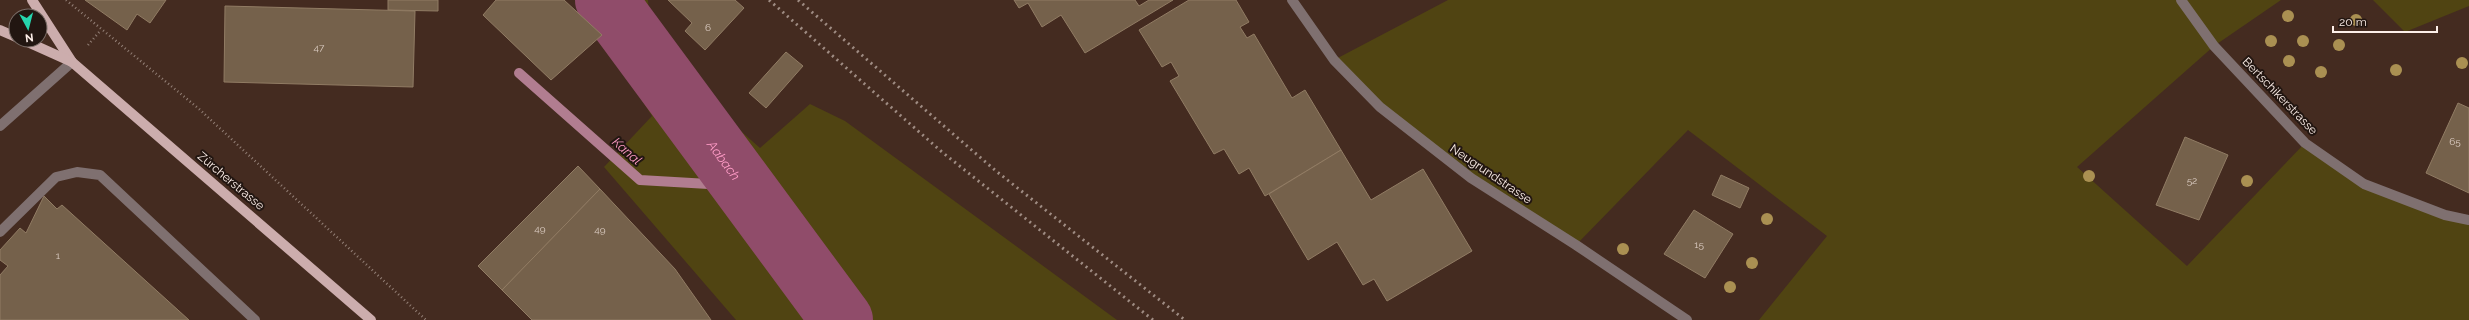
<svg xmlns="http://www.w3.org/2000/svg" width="2469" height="320" font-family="Raleway,sans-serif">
<rect width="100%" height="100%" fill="#442b20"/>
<g fill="#504412">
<polygon points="578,0 648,0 649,15 689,60 683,80 760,148 810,104 845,121 1117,320 736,320 604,167 652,116"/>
<polygon points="1448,0 2281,0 2214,46 2077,167 2187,266 2305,143 2364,184 2469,220 2469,320 1759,320 1827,236 1688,130 1576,245 1471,178 1380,107 1334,60"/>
<polygon points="2373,0 2469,0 2469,6 2405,32"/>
</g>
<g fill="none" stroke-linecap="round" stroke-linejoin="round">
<polyline stroke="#b17d90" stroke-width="10" points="519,73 640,180 743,186"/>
<path stroke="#904c6a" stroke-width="62" id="s1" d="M 606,0 L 842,320"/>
</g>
<g fill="#75614b" stroke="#917c64">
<polygon points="85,0 166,0 150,23 137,14 127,30"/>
<polygon points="388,0 438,0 438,11 388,10"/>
<polygon points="496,0 564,0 602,35 551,80 483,15"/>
<polygon points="668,0 735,0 744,8 705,50 685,31 692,23"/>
<polygon points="1014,0 1135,0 1139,6 1149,0 1173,0 1085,53 1061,15 1042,27 1028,3 1019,8"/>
<polygon points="1189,0 1236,0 1249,22 1240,27 1247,38 1254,34 1292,98 1305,90 1341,150 1265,196 1249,168 1239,174 1224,149 1214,154 1170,81 1179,76 1171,62 1162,67 1139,30"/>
<polygon points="225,6 415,11 413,87 224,82"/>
<polygon points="786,52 803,66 766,108 749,93"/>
<polygon points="2458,103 2469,108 2469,193 2426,173"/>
<polygon points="2185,137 2228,155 2199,220 2156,205"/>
<polygon points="1341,150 1371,200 1423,169 1472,251 1387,301 1374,279 1363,285 1337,242 1308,260 1269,194"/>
<polygon points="578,166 600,189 502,290 478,266"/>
<polygon points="1721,175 1749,188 1740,208 1712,195"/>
<polygon points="600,189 675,269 711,320 532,320 502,290"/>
<polygon points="44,196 57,209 62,205 189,320 0,320 0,275 8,266 0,260 0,250 20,228 26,233"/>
<polygon points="1694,210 1733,234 1705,278 1664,254"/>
</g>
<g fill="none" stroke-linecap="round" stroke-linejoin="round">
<g stroke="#948077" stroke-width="2.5" stroke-dasharray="1 3" stroke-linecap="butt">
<polyline points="66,0 198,108 426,320"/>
<polyline points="88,45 101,30"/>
</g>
<g stroke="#7f7070" stroke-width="10">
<polyline points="1292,0 1334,60 1380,107 1471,178 1576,245 1687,320"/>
<polyline points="2181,0 2214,46 2305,143 2364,184 2445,215 2469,220"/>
<polyline points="0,126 72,62"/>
<polyline points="0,232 56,177 77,172 100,175 255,320"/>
</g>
<g stroke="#ccadad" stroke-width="10">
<polyline points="32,0 72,62 371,320"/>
<polyline points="0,30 16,37"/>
<polyline points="23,40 72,62"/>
</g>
<g stroke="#9f8c83" stroke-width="3" stroke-dasharray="2 4" stroke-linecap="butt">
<polyline points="769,0 942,152 1153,320"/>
<polyline points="798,0 996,171 1185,320"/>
</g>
</g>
<g fill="#aa9052">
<circle cx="2288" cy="16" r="6"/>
<circle cx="2356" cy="20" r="6"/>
<circle cx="2271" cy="41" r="6"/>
<circle cx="2303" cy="41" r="6"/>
<circle cx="2339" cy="45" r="6"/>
<circle cx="2289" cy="61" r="6"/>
<circle cx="2462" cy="63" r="6"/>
<circle cx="2396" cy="70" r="6"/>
<circle cx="2321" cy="72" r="6"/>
<circle cx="2089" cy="176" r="6"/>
<circle cx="2247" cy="181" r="6"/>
<circle cx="1767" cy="219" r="6"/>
<circle cx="1623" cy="249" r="6"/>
<circle cx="1752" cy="263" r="6"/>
<circle cx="1730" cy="287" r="6"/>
</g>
<g text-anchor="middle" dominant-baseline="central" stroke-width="4" stroke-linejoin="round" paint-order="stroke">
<g font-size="10" fill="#dbccc2">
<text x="708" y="27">6</text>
<text x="319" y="47">47</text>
<text x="2455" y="141">65</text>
<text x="2192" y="180">52</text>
<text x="540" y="228">49</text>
<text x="600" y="229">49</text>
<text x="1699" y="244">15</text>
<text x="58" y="255">1</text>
</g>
<g font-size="12" fill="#fdefe9" stroke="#221611">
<text transform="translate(2280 96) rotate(46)">Bertschikerstrasse</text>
<text transform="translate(1491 174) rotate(34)">Neugrundstrasse</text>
<text transform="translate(231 181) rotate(40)">Zürcherstrasse</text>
</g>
<g font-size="13" font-style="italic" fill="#fe9bc6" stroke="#221611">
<text transform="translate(627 151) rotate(41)">Kanal</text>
<text stroke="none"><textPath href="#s1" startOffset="199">Aabach</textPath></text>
</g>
</g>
<g transform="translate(28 28) rotate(173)"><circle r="19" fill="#221611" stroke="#7a6d67"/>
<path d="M0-3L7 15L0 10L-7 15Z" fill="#26d5ae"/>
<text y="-6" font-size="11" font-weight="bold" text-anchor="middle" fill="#fdefe9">N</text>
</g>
<path d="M2333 26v6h104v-6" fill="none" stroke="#fdefe9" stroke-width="2"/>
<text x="2339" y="26" font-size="12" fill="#fdefe9" stroke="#221611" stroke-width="3" paint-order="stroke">20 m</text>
</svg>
